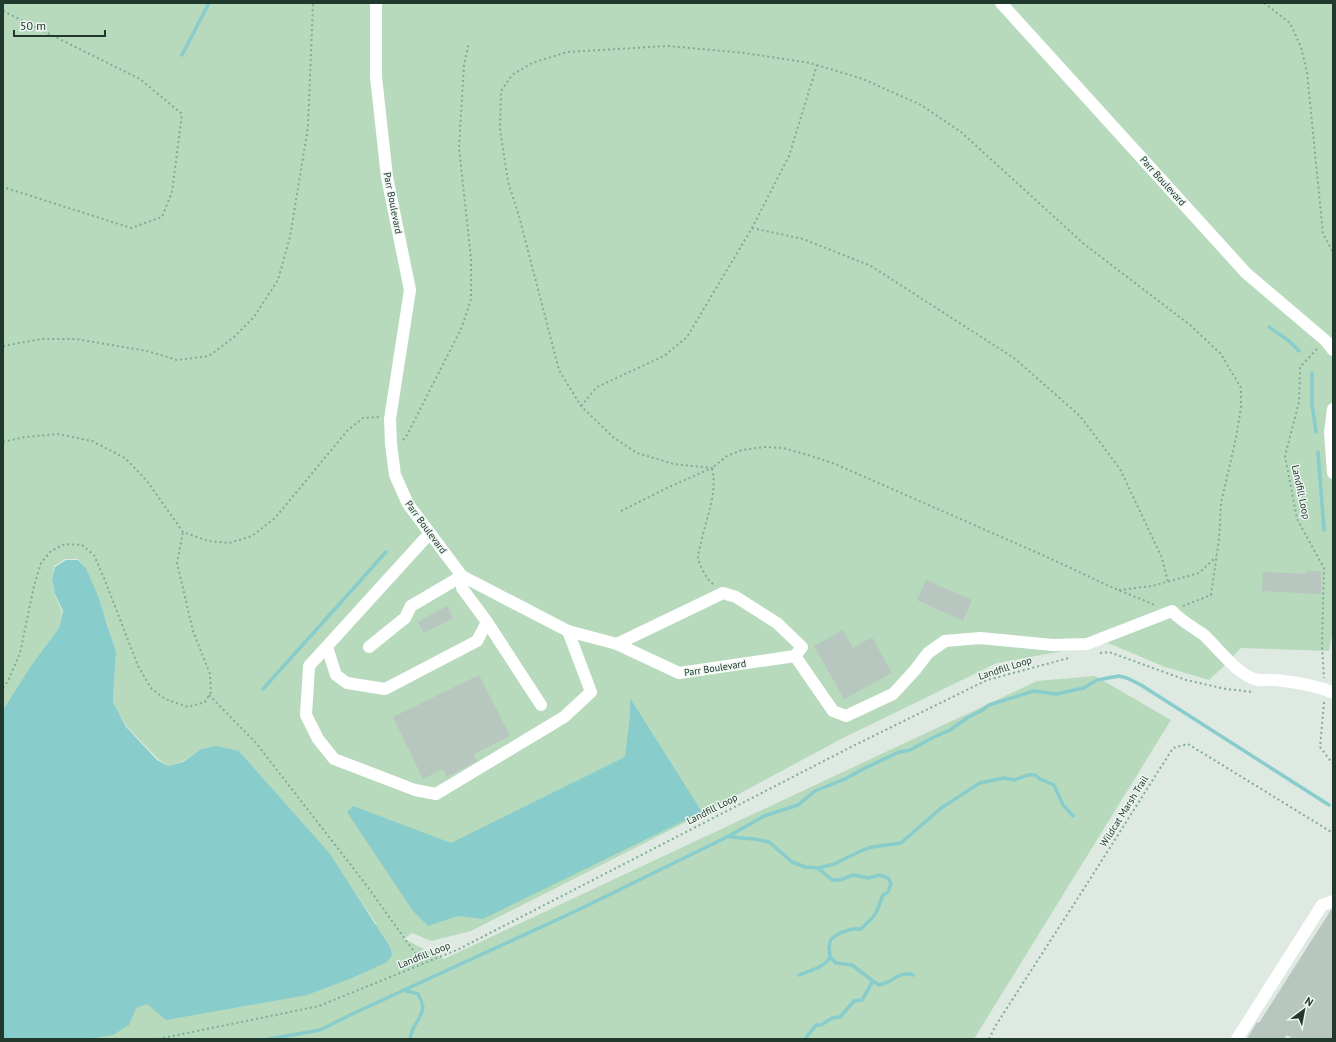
<svg xmlns="http://www.w3.org/2000/svg" width="1336" height="1042" font-family="'PT Sans',sans-serif">
<rect width="100%" height="100%" fill="#dee9e2"/>
<polygon fill="#b7dabc" points="3,3 1333,3 1333,631 1329,651 1241,648 1223,667 1209,680 1165,667 1108,643 997,663 843,738 694,818 471,931 431,941 412,933 404,939 444,959 1037,681 1095,676 1171,720 974,1039 3,1039 364,919 377,925 329,854 240,752 218,747 201,749 183,761 168,766 158,759 127,727 113,704 116,653 107,622 86,568 78,559 65,559 54,566 52,580 55,595 62,612 59,628 31,667 3,713"/>
<g fill="#8cc">
<polygon points="66,560 78,560 86,568 98,596 116,652 113,702 126,727 157,760 168,766 183,762 201,749 217,746 239,751 330,854 390,947 392,955 387,962 352,978 307,995 166,1020 147,1004 136,1008 129,1025 113,1035 88,1039 3,1039 3,710 31,666 59,628 63,611 55,594 52,579 55,567"/>
<polygon points="630,698 702,812 483,919 458,916 428,926 413,911 347,812 353,806 451,843 625,757 630,716"/>
</g>
<g fill="none" stroke-linecap="round" stroke-linejoin="round">
<g stroke="#8cc" stroke-width="3.5">
<polyline points="182,55 209,3"/>
<polyline points="1269,327 1289,341 1299,351"/>
<polyline points="1312,373 1312,404 1316,432"/>
<polyline points="1318,452 1324,530"/>
<polyline points="263,689 386,552"/>
<polyline points="730,837 754,839 769,842 792,862 805,867 818,868 834,864 863,850 872,847 901,843 941,808 980,783 1004,778 1014,780 1028,775 1035,775 1040,779 1054,785 1063,805 1073,816"/>
<path d="M 799,975 C 810,970 824,968 830,957"/>
<path d="M 873,981 L 879,985 C 894,982 900,970 913,975"/>
<path d="M 403,990 L 418,994 C 427,1010 422,1012 414,1027 C 412,1030 411,1035 410,1039"/>
<polyline points="269,1039 320,1030 352,1014 576,911 729,836 764,816 798,805 815,791 845,779 865,768 899,752 910,750 932,738 950,730 967,718 981,711 989,705 1034,691 1056,694 1084,688 1097,680 1119,676 1127,678 1141,685 1329,805"/>
<polyline points="805,1039 816,1025 821,1025 832,1018 840,1017 854,1001 862,1000 873,981 852,965 836,963 830,957 829,947 831,939 840,933 852,929 861,929 871,919 876,913 883,895 888,892 891,884 888,878 880,875 869,878 853,875 840,880 832,880 818,868"/>
</g>
</g>
<g fill="#b7c6be">
<polygon points="1307,571 1321,571 1321,594 1262,591 1263,572 1307,574"/>
<polygon points="926,580 972,600 963,621 917,600"/>
<polygon points="447,606 453,618 424,633 418,622"/>
<polygon points="843,630 853,648 872,637 892,673 844,699 814,646"/>
<polygon points="479,675 510,736 474,754 477,761 447,777 443,769 423,779 393,717"/>
<polygon points="1333,909 1333,1039 1293,1039 1287,1035 1284,1039 1247,1039 1257,1022 1259,1023 1331,910"/>
</g>
<g fill="none" stroke-linecap="round" stroke-linejoin="round">
<g stroke="#80ab97" stroke-width="2" stroke-dasharray="2 3" stroke-linecap="butt">
<polyline points="1264,3 1290,23 1301,47 1307,72 1323,234 1333,252"/>
<polyline points="3,11 140,79 182,114 172,192 162,217 131,228 3,187"/>
<polyline points="752,228 803,239 871,266 1014,358 1080,416 1120,469 1162,558 1168,582"/>
<polyline points="3,346 42,339 76,339 147,351 177,360 209,356 234,337 254,317 278,280 290,237 308,127 313,3"/>
<polyline points="1317,349 1300,367 1299,402 1285,456 1297,519 1324,568 1322,645 1324,678"/>
<polyline points="581,406 597,387 664,356 687,337 752,228 789,156 817,65"/>
<polyline points="403,440 406,437 462,327 471,299 471,259 459,147 464,64 469,43"/>
<polyline points="3,442 25,437 58,434 92,441 125,458 147,481 183,532 208,541 229,543 252,536 275,518 347,431 363,418 379,417"/>
<polyline points="621,511 669,487 712,468 674,464 637,453 613,437 581,406 559,370 519,216 508,182 500,129 501,91 512,75 532,63 567,52 668,46 745,53 810,63 863,79 921,105 961,132 1084,244 1190,325 1221,354 1241,388 1241,407 1236,438 1221,503 1219,539 1211,595 1183,606"/>
<path d="M 713,584 C 707,580 699,565 698,558 C 698,553 700,547 701,543 C 706,517 718,494 712,468 L 727,456 L 742,450 L 764,447 L 783,448 L 808,455 L 835,464 L 1047,557 L 1109,586 L 1155,605"/>
<polyline points="1119,590 1152,586 1199,573 1216,557"/>
<polyline points="1100,653 1109,652 1186,680 1226,689 1254,692"/>
<polyline points="3,688 8,681 20,653 34,586 41,563 51,551 65,544 82,545 94,555 104,578 138,666 151,688 165,699 188,707 205,702 211,692 210,674 193,631 177,563 183,532"/>
<polyline points="209,695 256,743 364,882 423,964"/>
<polyline points="1324,702 1320,747 1333,764"/>
<polyline points="158,1039 319,1006 459,949 851,747 987,680 1069,658"/>
<polyline points="989,1039 996,1025 1085,887 1173,748 1188,744 1333,833"/>
</g>
<g stroke="#fff" stroke-width="12">
<polyline points="376,3 376,77 387,177 410,290 390,419 391,444 395,475 408,504 462,576 568,631 617,644 679,673 795,656"/>
<polyline points="1001,3 1246,273 1326,341 1333,350"/>
<polyline points="1333,409 1330,433 1333,473"/>
<polyline points="430,533 309,666 306,715 318,739 334,759 415,790 436,794 564,717 591,692 568,631"/>
<polyline points="487,622 541,705"/>
<polyline points="617,644 723,593 736,597 777,623 802,647 795,656"/>
<polyline points="327,647 336,675 347,683 385,689 477,641 487,622 462,588 462,576"/>
<polyline points="369,647 405,618 411,606 462,576"/>
<path d="M 795,656 L 833,711 L 846,716 L 893,694 L 915,670 L 928,653 L 945,641 L 980,638 L 1053,645 L 1087,644 L 1172,611 C 1181,621 1193,627 1204,635 C 1218,648 1238,676 1258,680 C 1263,681 1268,679 1273,680 C 1289,681 1320,686 1333,693"/>
<polyline points="1237,1039 1322,905 1333,901"/>
</g>
</g>
<g text-anchor="middle" dominant-baseline="central" stroke-width="3" stroke-linejoin="round" paint-order="stroke">
<g font-size="10" fill="#20382e" stroke="#eef6f1">
<text transform="translate(1163 181) rotate(48)">Parr Boulevard</text>
<text transform="translate(393 203) rotate(79)">Parr Boulevard</text>
<text transform="translate(1301 492) rotate(78)">Landfill Loop</text>
<text transform="translate(426 527) rotate(54)">Parr Boulevard</text>
<text transform="translate(715 668) rotate(-9)">Parr Boulevard</text>
<text transform="translate(1005 668) rotate(-18)">Landfill Loop</text>
<text transform="translate(712 809) rotate(-27)">Landfill Loop</text>
<text transform="translate(1124 811) rotate(-58)">Wildcat Marsh Trail</text>
<text transform="translate(424 955) rotate(-22)">Landfill Loop</text>
</g>
</g>
<rect width="1336" height="1042" fill="none" stroke="#20382e" stroke-width="8"/>
<g transform="translate(1304 1010) rotate(32)" stroke="#eef6f1" stroke-width="3" paint-order="stroke">
<path d="M0-3L7 15L0 10L-7 15Z" fill="#20382e"/>
<text y="-6" font-size="11" font-weight="bold" text-anchor="middle" fill="#20382e">N</text>
</g>
<path d="M14 30v6h91v-6" fill="none" stroke="#20382e" stroke-width="2"/>
<text x="20" y="30" font-size="12" fill="#20382e" stroke="#eef6f1" stroke-width="3" paint-order="stroke">50 m</text>
</svg>
